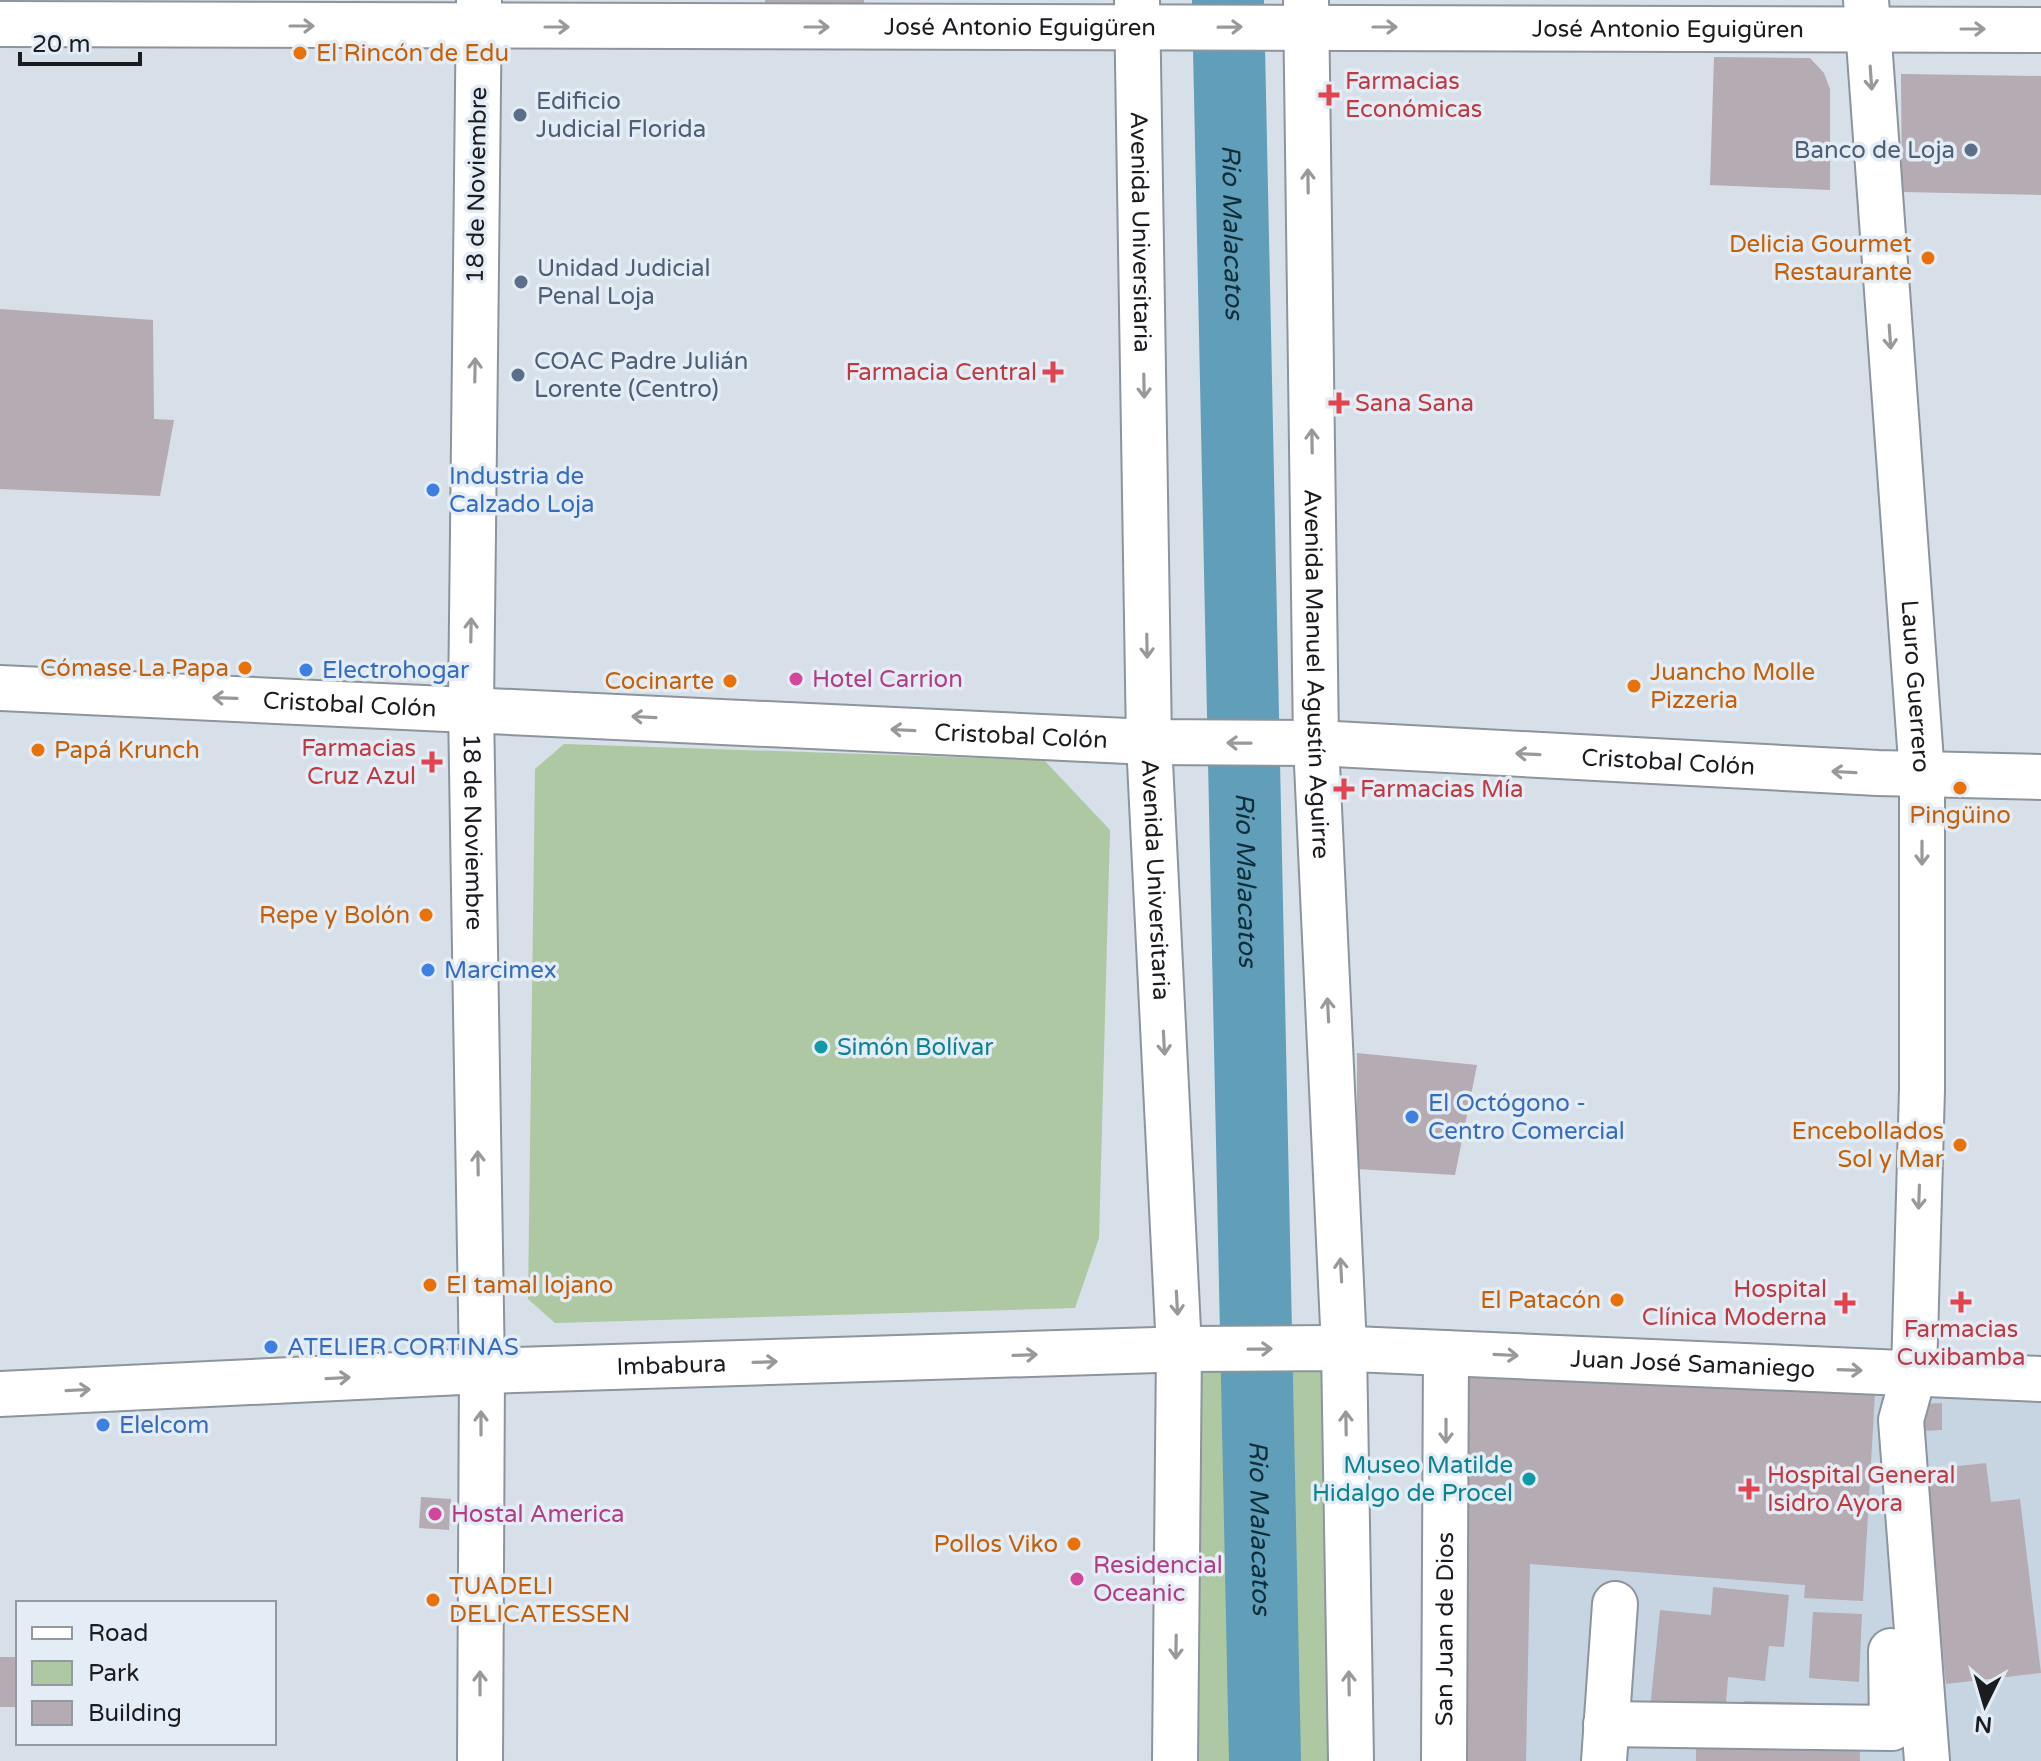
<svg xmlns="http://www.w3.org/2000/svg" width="2041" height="1761" font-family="'Varela Round',sans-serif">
<rect width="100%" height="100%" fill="#d7dfe8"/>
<polygon fill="#c7d5e3" points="1455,1358 2041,1397 2041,1761 1458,1761"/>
<g fill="#aec8a3">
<polygon points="564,744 1044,760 1110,830 1099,1238 1075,1308 555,1323 528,1299 535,769"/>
<polygon points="1344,1348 1349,1761 1177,1761 1179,1350"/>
</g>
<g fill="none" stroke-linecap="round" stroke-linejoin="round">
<path stroke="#609eb9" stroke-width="72" id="s1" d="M 1228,0 L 1265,1761"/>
</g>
<g fill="#b5abb2">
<polygon points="765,0 864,0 864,7 765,6"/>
<polygon points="1714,57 1810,58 1824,73 1830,89 1830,190 1710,185"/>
<polygon points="1901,74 2041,76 2041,195 1902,192"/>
<polygon points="0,309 153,320 154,419 174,420 160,496 0,489"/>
<polygon points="1357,1053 1477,1065 1455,1175 1357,1169"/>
<polygon points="1455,1358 1876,1376 1863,1601 1804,1598 1805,1585 1530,1564 1526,1761 1458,1761"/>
<polygon points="1942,1403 1942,1430 1923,1431 1922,1404"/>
<polygon points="1986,1463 1991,1502 2020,1499 2041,1673 1946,1684 1922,1470"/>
<polygon points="421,1497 451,1499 449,1530 419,1528"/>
<polygon points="1713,1587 1789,1595 1784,1647 1769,1646 1765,1681 1728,1677 1725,1717 1650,1709 1660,1610 1711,1615"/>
<polygon points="1813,1612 1862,1614 1859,1682 1809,1678"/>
<rect x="0" y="1657" width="18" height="50"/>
<polygon points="1744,1701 1859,1704 1860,1761 1696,1761 1696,1741 1744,1741"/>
</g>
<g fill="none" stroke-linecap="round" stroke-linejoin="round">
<g stroke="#8c949c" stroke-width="48">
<g id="minor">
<path id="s2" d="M 479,0 L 471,708 L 482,1371 L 480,1761"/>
<path id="s3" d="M 1866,0 L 1922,775 L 1922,1089 L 1914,1373 L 1901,1420 L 1927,1761"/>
<path id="s4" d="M 0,24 L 2041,30"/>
<path id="s5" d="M 0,688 L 1149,742 L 1316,743 L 1878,773 L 2041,777"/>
<path id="s6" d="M 0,1394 L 482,1371 L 1189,1349 L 1330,1348 L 2041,1379"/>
<polyline points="1606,1724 1892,1728 1891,1651"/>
<path id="s7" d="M 1444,1761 L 1446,1353"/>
<polyline points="1604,1761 1615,1604"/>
</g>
</g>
<g stroke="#8c949c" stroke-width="48">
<g id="major">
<path id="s8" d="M 1137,0 L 1149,742 L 1179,1350 L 1175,1761"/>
<path id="s9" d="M 1306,0 L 1316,743 L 1344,1348 L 1351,1761"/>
</g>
</g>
<use href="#minor" stroke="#fff" stroke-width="44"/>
<use href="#major" stroke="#fff" stroke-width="44"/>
</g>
<defs><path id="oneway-shaft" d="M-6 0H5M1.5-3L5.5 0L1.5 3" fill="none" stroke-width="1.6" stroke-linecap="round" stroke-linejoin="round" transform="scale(2)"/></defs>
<g stroke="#98999b">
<use href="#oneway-shaft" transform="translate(302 26)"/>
<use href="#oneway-shaft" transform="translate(557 27)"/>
<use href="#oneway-shaft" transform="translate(817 27)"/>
<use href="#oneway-shaft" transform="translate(1230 27) rotate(-1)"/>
<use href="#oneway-shaft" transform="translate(1385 27)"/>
<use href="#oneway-shaft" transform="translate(1973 29)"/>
<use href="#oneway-shaft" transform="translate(1871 78) rotate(86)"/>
<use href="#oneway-shaft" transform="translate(1308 181) rotate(-91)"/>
<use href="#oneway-shaft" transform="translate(1890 337) rotate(86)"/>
<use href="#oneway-shaft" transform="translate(475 370) rotate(-89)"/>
<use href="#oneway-shaft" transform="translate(1144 386) rotate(89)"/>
<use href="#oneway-shaft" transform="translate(1312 441) rotate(-91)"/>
<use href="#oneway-shaft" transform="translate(471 630) rotate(-89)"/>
<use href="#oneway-shaft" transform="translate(1147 646) rotate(89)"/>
<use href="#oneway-shaft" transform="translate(225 698) rotate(-178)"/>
<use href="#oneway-shaft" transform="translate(644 717) rotate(-177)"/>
<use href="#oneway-shaft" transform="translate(903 730) rotate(-177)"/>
<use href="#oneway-shaft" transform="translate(1239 743) rotate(-179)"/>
<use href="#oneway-shaft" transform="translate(1528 754) rotate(-177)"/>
<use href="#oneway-shaft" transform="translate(1844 772) rotate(-177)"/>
<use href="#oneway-shaft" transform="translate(1922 853) rotate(90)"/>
<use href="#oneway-shaft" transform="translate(1328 1010) rotate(-93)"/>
<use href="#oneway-shaft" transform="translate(1164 1043) rotate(87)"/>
<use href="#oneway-shaft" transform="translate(478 1163) rotate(-91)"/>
<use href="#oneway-shaft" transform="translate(1919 1197) rotate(92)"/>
<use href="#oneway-shaft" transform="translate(1341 1270) rotate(-93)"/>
<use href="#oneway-shaft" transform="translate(1177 1303) rotate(87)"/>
<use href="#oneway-shaft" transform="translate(1260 1349) rotate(-1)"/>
<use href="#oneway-shaft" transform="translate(1025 1355) rotate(-2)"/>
<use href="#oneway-shaft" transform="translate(1506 1355) rotate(3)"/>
<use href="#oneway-shaft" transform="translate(765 1362) rotate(-2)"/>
<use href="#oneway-shaft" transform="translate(1850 1370) rotate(2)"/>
<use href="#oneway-shaft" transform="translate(338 1378) rotate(-3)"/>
<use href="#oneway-shaft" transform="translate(78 1390) rotate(-3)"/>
<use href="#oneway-shaft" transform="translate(481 1423) rotate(-90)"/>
<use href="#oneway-shaft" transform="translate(1346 1423) rotate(-91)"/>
<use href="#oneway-shaft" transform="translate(1446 1431) rotate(90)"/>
<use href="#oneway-shaft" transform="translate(1176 1647) rotate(91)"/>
<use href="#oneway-shaft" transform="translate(480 1683) rotate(-90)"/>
<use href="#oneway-shaft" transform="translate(1349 1683) rotate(-91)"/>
</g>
<g fill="#e8710a" stroke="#e4ecf5" stroke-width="3">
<circle cx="300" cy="53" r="8"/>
<circle cx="1928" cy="258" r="8"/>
<circle cx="245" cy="668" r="8"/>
<circle cx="730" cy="681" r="8"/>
<circle cx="1634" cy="686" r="8"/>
<circle cx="38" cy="750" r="8"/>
<circle cx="1960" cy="788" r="8"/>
<circle cx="426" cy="915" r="8"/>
<circle cx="1960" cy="1145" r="8"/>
<circle cx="430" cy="1285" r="8"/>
<circle cx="1617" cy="1300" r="8"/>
<circle cx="1074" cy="1544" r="8"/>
<circle cx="433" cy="1600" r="8"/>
</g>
<g fill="#e0444e" stroke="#e4ecf5" stroke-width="3">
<path d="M1325 83h8v8h8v8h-8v8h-8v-8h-8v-8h8z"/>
<path d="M1049 360h8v8h8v8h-8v8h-8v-8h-8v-8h8z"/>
<path d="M1335 391h8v8h8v8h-8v8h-8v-8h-8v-8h8z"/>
<path d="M428 750h8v8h8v8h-8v8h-8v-8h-8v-8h8z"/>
<path d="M1340 777h8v8h8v8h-8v8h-8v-8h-8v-8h8z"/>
<path d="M1957 1290h8v8h8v8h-8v8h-8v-8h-8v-8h8z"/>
<path d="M1841 1291h8v8h8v8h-8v8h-8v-8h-8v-8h8z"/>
<path d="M1745 1477h8v8h8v8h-8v8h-8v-8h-8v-8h8z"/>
</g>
<g fill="#5c6f8a" stroke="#e4ecf5" stroke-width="3">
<circle cx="520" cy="115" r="8"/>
<circle cx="1971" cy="150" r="8"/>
<circle cx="521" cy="282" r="8"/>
<circle cx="518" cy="375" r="8"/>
</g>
<g fill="#3f7fe0" stroke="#e4ecf5" stroke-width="3">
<circle cx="433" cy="490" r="8"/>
<circle cx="306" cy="670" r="8"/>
<circle cx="428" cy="970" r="8"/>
<circle cx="1412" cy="1117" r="8"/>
<circle cx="271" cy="1347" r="8"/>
<circle cx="103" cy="1425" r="8"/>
</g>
<g fill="#d1479c" stroke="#e4ecf5" stroke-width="3">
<circle cx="796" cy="679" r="8"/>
<circle cx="435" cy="1514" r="8"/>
<circle cx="1077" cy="1579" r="8"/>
</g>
<g fill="#0f9aa8" stroke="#e4ecf5" stroke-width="3">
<circle cx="821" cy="1047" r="8"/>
<circle cx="1529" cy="1479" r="8"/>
</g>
<g text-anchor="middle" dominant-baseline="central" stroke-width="7" stroke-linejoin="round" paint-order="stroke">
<g font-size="24" fill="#1a1c20" stroke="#e4ecf5">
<text stroke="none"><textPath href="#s4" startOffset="1020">José Antonio Eguigüren</textPath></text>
<text stroke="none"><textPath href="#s4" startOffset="1668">José Antonio Eguigüren</textPath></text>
<text transform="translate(477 185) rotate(-89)">18 de Noviembre</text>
<text stroke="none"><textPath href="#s8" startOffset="232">Avenida Universitaria</textPath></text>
<text stroke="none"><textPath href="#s9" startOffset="674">Avenida Manuel Agustín Aguirre</textPath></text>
<text stroke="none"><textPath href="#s3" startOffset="688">Lauro Guerrero</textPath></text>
<text stroke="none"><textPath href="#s5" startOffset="350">Cristobal Colón</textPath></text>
<text stroke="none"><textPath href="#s5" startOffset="1022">Cristobal Colón</textPath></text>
<text stroke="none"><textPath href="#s5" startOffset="1670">Cristobal Colón</textPath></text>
<text stroke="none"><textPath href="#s2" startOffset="832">18 de Noviembre</textPath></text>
<text stroke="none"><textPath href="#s8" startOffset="880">Avenida Universitaria</textPath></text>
<text stroke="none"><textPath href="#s6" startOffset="1694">Juan José Samaniego</textPath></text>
<text stroke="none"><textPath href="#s6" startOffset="672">Imbabura</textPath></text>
<text stroke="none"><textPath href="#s7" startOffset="132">San Juan de Dios</textPath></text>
</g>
<g font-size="24" fill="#c56008" stroke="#e4ecf5" text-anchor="end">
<text x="316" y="53" text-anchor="start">El Rincón de Edu</text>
<text x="1912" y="244">Delicia Gourmet<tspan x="1912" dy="28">Restaurante</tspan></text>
<text x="229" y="668">Cómase La Papa</text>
<text x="1650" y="672" text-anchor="start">Juancho Molle<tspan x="1650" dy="28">Pizzeria</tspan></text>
<text x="714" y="681">Cocinarte</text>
<text x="54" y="750" text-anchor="start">Papá Krunch</text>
<text x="1960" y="815" text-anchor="middle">Pingüino</text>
<text x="410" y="915">Repe y Bolón</text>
<text x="1944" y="1131">Encebollados<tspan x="1944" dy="28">Sol y Mar</tspan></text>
<text x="446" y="1285" text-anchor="start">El tamal lojano</text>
<text x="1601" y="1300">El Patacón</text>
<text x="1058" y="1544">Pollos Viko</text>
<text x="449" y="1586" text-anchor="start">TUADELI<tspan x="449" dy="28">DELICATESSEN</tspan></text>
</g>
<g font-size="24" fill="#be3a42" stroke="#e4ecf5" text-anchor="start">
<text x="1345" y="81">Farmacias<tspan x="1345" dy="28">Económicas</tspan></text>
<text x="1037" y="372" text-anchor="end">Farmacia Central</text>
<text x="1355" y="403">Sana Sana</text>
<text x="416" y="748" text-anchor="end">Farmacias<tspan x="416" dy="28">Cruz Azul</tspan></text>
<text x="1360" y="789">Farmacias Mía</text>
<text x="1827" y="1289" text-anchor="end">Hospital<tspan x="1827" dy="28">Clínica Moderna</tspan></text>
<text x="1961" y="1329" text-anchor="middle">Farmacias<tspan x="1961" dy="28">Cuxibamba</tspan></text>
<text x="1767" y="1475">Hospital General<tspan x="1767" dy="28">Isidro Ayora</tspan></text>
</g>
<g font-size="24" fill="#4e5e75" stroke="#e4ecf5" text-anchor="start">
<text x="536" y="101">Edificio<tspan x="536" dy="28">Judicial Florida</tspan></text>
<text x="1955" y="150" text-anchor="end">Banco de Loja</text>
<text x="537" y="268">Unidad Judicial<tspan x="537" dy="28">Penal Loja</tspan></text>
<text x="534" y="361">COAC Padre Julián<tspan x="534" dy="28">Lorente (Centro)</tspan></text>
</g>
<g font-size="24" fill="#366cbe" stroke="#e4ecf5" text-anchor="start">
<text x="449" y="476">Industria de<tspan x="449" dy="28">Calzado Loja</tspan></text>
<text x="322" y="670">Electrohogar</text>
<text x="444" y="970">Marcimex</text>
<text x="1428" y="1103">El Octógono -<tspan x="1428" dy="28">Centro Comercial</tspan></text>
<text x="287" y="1347">ATELIER CORTINAS</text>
<text x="119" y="1425">Elelcom</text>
</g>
<g font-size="24" fill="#b23c85" stroke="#e4ecf5" text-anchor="start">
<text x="812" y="679">Hotel Carrion</text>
<text x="451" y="1514">Hostal America</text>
<text x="1093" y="1565">Residencial<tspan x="1093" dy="28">Oceanic</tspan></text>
</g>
<g font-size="24" fill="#0d838f" stroke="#e4ecf5" text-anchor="start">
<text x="837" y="1047">Simón Bolívar</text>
<text x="1513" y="1465" text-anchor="end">Museo Matilde<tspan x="1513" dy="28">Hidalgo de Procel</tspan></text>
</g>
<g font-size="26" font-style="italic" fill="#0f2e3a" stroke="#e4ecf5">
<text stroke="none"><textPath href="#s1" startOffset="232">Rio Malacatos</textPath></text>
<text stroke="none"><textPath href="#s1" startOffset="880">Rio Malacatos</textPath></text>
<text stroke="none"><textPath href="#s1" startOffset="1528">Rio Malacatos</textPath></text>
</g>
</g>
<rect x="16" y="1601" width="260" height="144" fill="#e4ecf5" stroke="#9399a0" stroke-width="2"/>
<rect x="32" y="1627" width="40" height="12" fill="#ffffff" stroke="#9399a0" stroke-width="2"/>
<text x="88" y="1641" font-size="24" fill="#1a1c20">Road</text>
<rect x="32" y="1661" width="40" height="24" fill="#aec8a3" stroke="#9399a0" stroke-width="2"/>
<text x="88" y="1681" font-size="24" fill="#1a1c20">Park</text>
<rect x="32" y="1701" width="40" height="24" fill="#b5abb2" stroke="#9399a0" stroke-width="2"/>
<text x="88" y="1721" font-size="24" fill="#1a1c20">Building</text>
<g transform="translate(1985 1705) rotate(185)" stroke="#e4ecf5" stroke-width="6" paint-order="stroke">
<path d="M0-6L14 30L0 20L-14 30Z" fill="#1a1c20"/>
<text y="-12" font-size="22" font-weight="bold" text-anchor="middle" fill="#1a1c20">N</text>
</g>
<path d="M20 52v12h120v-12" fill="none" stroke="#1a1c20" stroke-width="4"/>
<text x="32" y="52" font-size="24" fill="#1a1c20" stroke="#e4ecf5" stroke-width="6" paint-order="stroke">20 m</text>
</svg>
